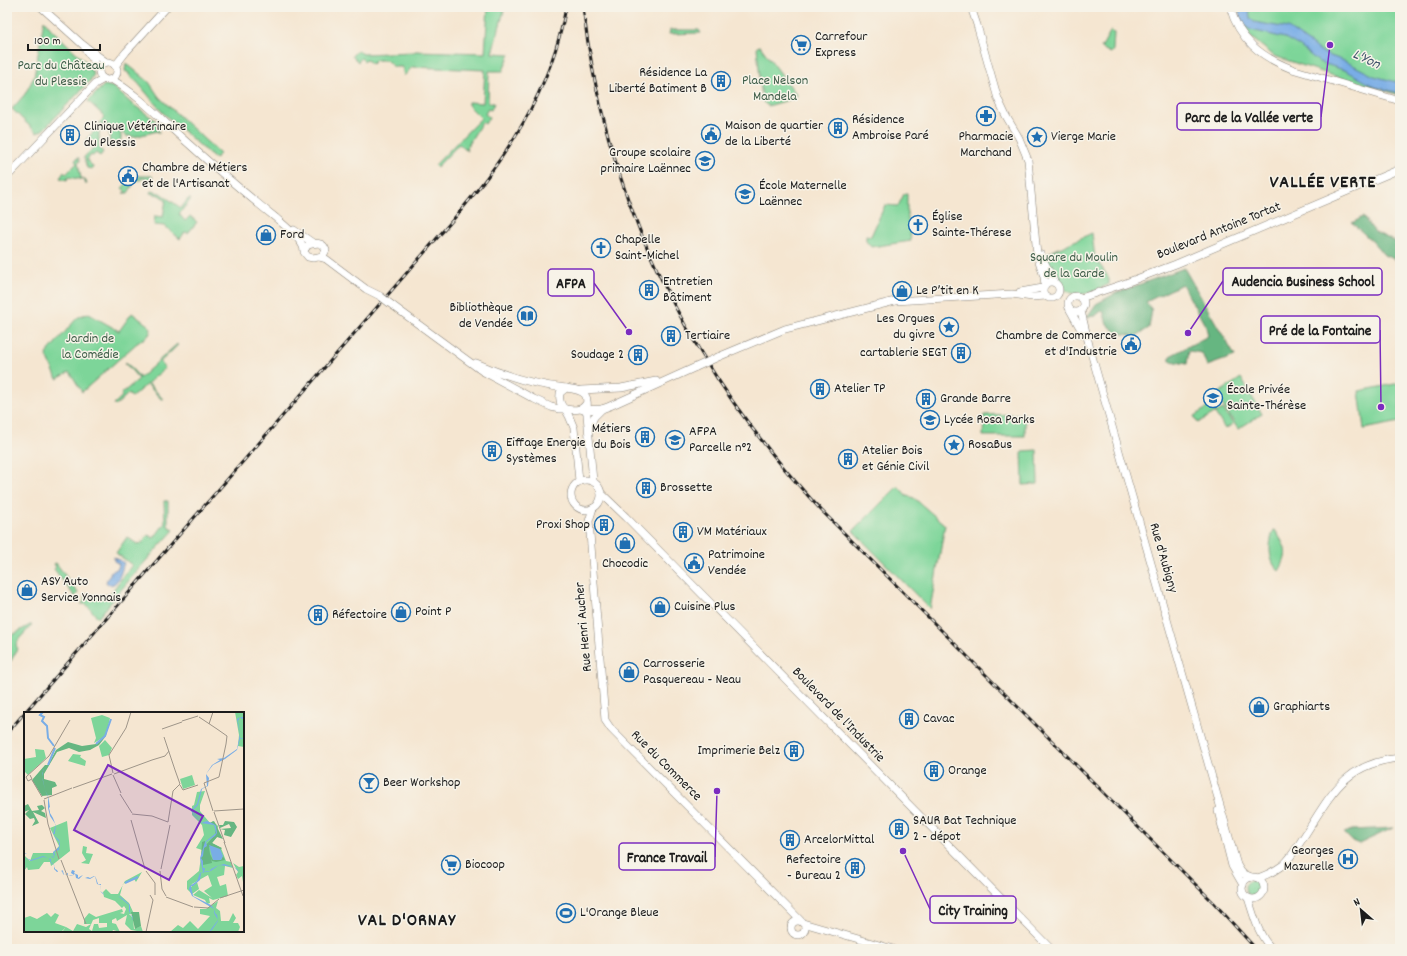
<svg xmlns="http://www.w3.org/2000/svg" width="1407" height="956" font-family="Dekko,sans-serif">
<rect width="100%" height="100%" fill="#f7f3e8"/>
<filter id="ink" filterUnits="userSpaceOnUse"><feTurbulence type="fractalNoise" baseFrequency=".025" numOctaves="2"/><feDisplacementMap in="SourceGraphic" scale="8" xChannelSelector="R" yChannelSelector="G"/><feConvolveMatrix kernelMatrix="1 2 1 2 8 2 1 2 1" color-interpolation-filters="sRGB"/></filter>
<filter id="wash" filterUnits="userSpaceOnUse"><feTurbulence type="fractalNoise" baseFrequency=".012" numOctaves="4" result="noise"/><feDisplacementMap in="SourceGraphic" scale="16" xChannelSelector="R" yChannelSelector="G"/><feGaussianBlur stdDeviation="0.9" result="paint"/><feColorMatrix in="noise" values="0 0 0 0 0 0 0 0 0 0 0 0 0 0 0 0 0 1.4 0 .05"/><feComposite in="paint" operator="in"/></filter>
<g filter="url(#wash)">
<rect width="100%" height="100%" fill="#f5e6d1"/>
<g fill="#7dd599" stroke="#4c785a">
<polygon points="488,7 505,7 492,53 510,54 503,71 489,71 488,103 494,103 491,110 488,109 485,114 489,117 485,124 482,122 466,148 467,151 459,144 437,167 435,165 481,118 468,105 468,102 483,103 485,70 412,67 404,76 402,67 394,67 386,60 376,60 372,64 366,59 364,61 361,58 358,62 352,56 357,50 363,54 414,52 415,51 485,53"/>
<polygon points="1237,7 1400,7 1400,95 1331,75 1274,56 1247,34"/>
<polygon points="44,20 52,30 85,61 94,74 90,81 44,129 37,133 12,109 25,94 34,77"/>
<polygon points="670,30 699,30 701,33 669,34"/>
<polygon points="1112,31 1114,33 1113,50 1111,53 1101,48 1110,32"/>
<polygon points="760,46 797,95 795,98 768,106 762,101 757,47"/>
<polygon points="126,63 149,82 159,97 220,154 215,159 163,113 138,83 129,75 129,73 125,71"/>
<polygon points="105,85 113,87 131,103 155,120 158,123 159,133 157,131 134,137 130,136 126,136 119,130 111,128 106,124 98,124 105,117 88,101 103,86"/>
<path d="M 104,125 L 120,132 C 123,139 120,142 115,148 L 110,143 L 109,130 L 99,131 L 99,147 L 103,152 L 100,156 L 96,153 L 93,156 L 91,155 L 87,160 L 93,167 L 92,169 L 87,168 L 84,157 L 93,148 L 85,141 L 97,128 Z"/>
<polygon points="77,158 79,158 80,161 78,163 81,178 85,179 87,184 85,184 85,180 68,177 67,180 60,178 64,172 66,174 77,163 75,161"/>
<polygon points="134,176 152,176 153,177 150,180 142,178 141,180 136,180 128,193 123,193 126,192 122,188"/>
<polygon points="151,191 160,193 181,208 188,199 191,199 179,214 185,221 190,216 197,222 188,233 185,232 180,239 165,226 154,225 155,216 163,217 166,200 159,195 150,193"/>
<polygon points="904,194 907,194 907,210 911,241 871,247 866,241 866,235 871,236 885,205 898,206"/>
<path d="M 1092,233 L 1095,258 L 1109,278 L 1109,284 C 1101,288 1092,293 1083,294 C 1060,297 1052,271 1044,255 Z"/>
<polygon points="132,313 149,326 151,330 149,335 136,344 82,392 70,372 57,379 46,354 77,318 83,315 89,314 119,331"/>
<polygon points="177,344 178,345 160,362 165,368 148,383 163,399 162,400 147,384 132,397 128,394 115,406 114,404 122,396 121,394 139,379 125,363 126,362 140,378"/>
<polygon points="1241,378 1262,414 1238,429 1216,395"/>
<polygon points="1400,383 1400,422 1364,429 1359,391"/>
<polygon points="1212,405 1216,412 1198,423 1194,416"/>
<polygon points="1223,409 1233,424 1225,429 1215,413"/>
<polygon points="1025,414 1025,436 983,436 984,415"/>
<polygon points="1037,450 1038,484 1023,485 1022,451"/>
<polygon points="898,486 907,496 914,498 945,525 930,609 853,531"/>
<polygon points="164,501 168,501 168,526 174,530 135,573 98,618 86,604 81,604 84,601 85,594 102,596 110,594 132,565 116,553 127,537 137,544 142,543 148,535 154,538 165,523"/>
<path d="M 1274,530 L 1275,530 C 1286,547 1290,553 1279,571 C 1268,562 1268,543 1274,530 Z"/>
<polygon points="56,563 78,593 75,597 54,569 56,567 54,564"/>
<polygon points="30,625 32,625 19,639 16,646 18,648 11,661 7,658 7,638"/>
<circle cx="1253" cy="888" r="8"/>
</g>
<g fill="#66b681" stroke="#41694e">
<polygon points="1363,217 1375,232 1398,243 1400,246 1400,266 1396,260 1384,255 1373,242 1352,223"/>
<polygon points="1184,268 1235,356 1207,366 1202,353 1189,351 1187,364 1170,361 1170,356 1208,336 1206,327 1182,284 1146,302 1152,310 1149,328 1136,336 1117,333 1107,324 1103,310 1095,316 1087,317 1096,304 1116,293"/>
<polygon points="1393,828 1359,844 1352,841 1344,833 1352,830"/>
</g>
<g fill="#79ade6" stroke="#4a6481">
<polygon points="1239,7 1249,7 1250,18 1254,22 1288,28 1325,54 1347,62 1374,76 1400,83 1400,93 1375,87 1347,71 1319,62 1299,46 1285,38 1251,30 1244,26 1240,22"/>
<path d="M 114,557 L 124,563 C 121,571 118,590 106,583 L 107,579 L 110,575 L 110,573 L 118,568 L 119,564 L 114,561 Z"/>
</g>
</g>
<g filter="url(#ink)">
<g fill="none" stroke-linecap="round" stroke-linejoin="round">
<g stroke="#888176" stroke-width="8">
<g id="secondary">
<polyline points="41,7 82,44 106,62"/>
<polyline points="971,7 977,25 998,99 1006,116 1019,138 1028,160 1037,255 1044,277 1045,285"/>
<path d="M 1230,7 C 1239,40 1261,57 1292,69 L 1400,101"/>
<polyline points="85,49 99,68"/>
<circle cx="108" cy="71" r="9"/>
<polyline points="115,66 126,52 167,7"/>
<path d="M 111,79 C 137,94 159,117 181,137 C 212,165 243,192 276,218 C 284,225 305,241 304,252 L 308,257 L 313,258 L 323,256 L 326,250 C 323,241 315,243 308,245 L 305,249"/>
<polyline points="7,177 95,84 104,79"/>
<polyline points="294,230 313,243"/>
<polyline points="1041,255 1055,283"/>
<polyline points="319,257 326,259 366,289 380,296"/>
<circle cx="1051" cy="290" r="8"/>
<polyline points="1020,292 1043,288"/>
<circle cx="1076" cy="304" r="8"/>
<polyline points="1081,298 1123,284 1176,264 1400,169"/>
<polyline points="392,305 482,371 534,399 551,407 559,409 563,409"/>
<polyline points="1070,310 1084,335"/>
<polyline points="1081,311 1090,349 1237,865 1242,873 1251,877"/>
<polyline points="718,357 785,329 895,301 1012,294 1032,297 1046,296"/>
<path d="M 476,363 C 505,376 534,385 566,388"/>
<polyline points="581,390 621,388 656,381"/>
<path d="M 587,402 C 582,412 574,410 565,409 C 560,405 559,399 560,393 L 566,388 C 588,391 588,394 587,415 L 593,481"/>
<polyline points="565,409 569,416 574,428 579,481"/>
<polyline points="583,410 602,409 610,406 696,367"/>
<polyline points="590,427 594,417 602,409"/>
<circle cx="586" cy="495" r="15"/>
<polyline points="601,493 626,517 1051,949"/>
<polyline points="593,508 589,521 605,720 611,729 801,921"/>
<polyline points="1218,811 1232,866 1243,885"/>
<circle cx="1253" cy="888" r="11"/>
<path d="M 1258,878 C 1267,875 1275,871 1283,865 C 1291,858 1297,847 1303,838 C 1331,795 1344,763 1400,758"/>
<path d="M 1248,898 C 1254,916 1258,935 1272,949"/>
<circle cx="798" cy="928" r="7"/>
<polyline points="803,923 893,949"/>
</g>
</g>
<use href="#secondary" stroke="#fff" stroke-width="7"/>
<g stroke="#1c1c1c" stroke-width="3">
<g id="rail">
<path d="M 583,7 C 606,200 688,368 821,510 L 1214,903 L 1256,949"/>
<path d="M 7,733 L 451,222 C 506,158 551,92 566,7"/>
</g>
</g>
<use href="#rail" stroke="#f7f3e8" stroke-width="1.5" stroke-dasharray="4.5" stroke-linecap="butt"/>
<g stroke="#888176" stroke-width="8" stroke-linecap="butt">
<g id="secondary-bridge">
<polyline points="380,296 392,305"/>
<polyline points="696,367 718,357"/>
</g>
</g>
<use href="#secondary-bridge" stroke="#fff" stroke-width="7"/>
</g>
</g>
<defs>
<g id="supermarket-ring" transform="scale(1)"><circle r="9.5" fill="#f7f3e8" stroke="#1f6fb2" stroke-width="1.5"/><path d="M-6-5.5h2.5l.6 2H6L4.5 2H-2.5L-4.4-4H-6ZM-1.5 3.2a1.3 1.3 0 1 0 .1 0ZM3 3.2a1.3 1.3 0 1 0 .1 0Z" fill="#1f6fb2"/></g>
<g id="building-ring" transform="scale(1)"><circle r="9.5" fill="#f7f3e8" stroke="#1f6fb2" stroke-width="1.5"/><path d="M-4-6H4V6H1V3H-1V6H-4ZM-2.5-4.3h1.7v1.8h-1.7ZM.8-4.3h1.7v1.8H.8ZM-2.5-1h1.7V.8h-1.7ZM.8-1h1.7V.8H.8Z" fill="#1f6fb2"/></g>
<g id="pharmacy-ring" transform="scale(1)"><circle r="9.5" fill="#f7f3e8" stroke="#1f6fb2" stroke-width="1.5"/><path d="M-2-6h4v4h4v4h-4v4h-4v-4h-4v-4h4Z" fill="#1f6fb2"/></g>
<g id="civic-ring" transform="scale(1)"><circle r="9.5" fill="#f7f3e8" stroke="#1f6fb2" stroke-width="1.5"/><path d="M-.6-6.5H3V-4.5H.6V-3L4-1V1h2V6H-6V1h2V-1L-.6-3ZM-1.2 2.5V6h2.4V2.5Z" fill="#1f6fb2"/></g>
<g id="sight-ring" transform="scale(1)"><circle r="9.5" fill="#f7f3e8" stroke="#1f6fb2" stroke-width="1.5"/><path d="M0-6L1.8-2.2L6-1.7L2.9 1.2L3.7 5.4L0 3.3L-3.7 5.4L-2.9 1.2L-6-1.7L-1.8-2.2Z" fill="#1f6fb2"/></g>
<g id="school-ring" transform="scale(1)"><circle r="9.5" fill="#f7f3e8" stroke="#1f6fb2" stroke-width="1.5"/><path d="M0-5L7-2L0 1L-7-2ZM-4 1L0 2.5L4 1V4Q0 6-4 4Z" fill="#1f6fb2"/></g>
<g id="church-ring" transform="scale(1)"><circle r="9.5" fill="#f7f3e8" stroke="#1f6fb2" stroke-width="1.5"/><path d="M-1.2-6h2.4v3.5h3.3v2.4h-3.3V6h-2.4V-.1h-3.3v-2.4h3.3Z" fill="#1f6fb2"/></g>
<g id="shop-ring" transform="scale(1)"><circle r="9.5" fill="#f7f3e8" stroke="#1f6fb2" stroke-width="1.5"/><path d="M-5-2.5h2.3a2.7 3.5 0 0 1 5.4 0H5L5.5 6h-11ZM-1.5-2.5h3a1.5 2.3 0 0 0-3 0Z" fill="#1f6fb2"/></g>
<g id="library-ring" transform="scale(1)"><circle r="9.5" fill="#f7f3e8" stroke="#1f6fb2" stroke-width="1.5"/><path d="M-6-4Q-3-5.5-.7-3.5V5Q-3 3-6 4ZM6-4Q3-5.5 .7-3.5V5Q3 3 6 4Z" fill="#1f6fb2"/></g>
<g id="bar-ring" transform="scale(1)"><circle r="9.5" fill="#f7f3e8" stroke="#1f6fb2" stroke-width="1.5"/><path d="M-6-5H6L.8 .8V4.5H3.5V6h-7V4.5H-.8V.8Z" fill="#1f6fb2"/></g>
<g id="hospital-ring" transform="scale(1)"><circle r="9.5" fill="#f7f3e8" stroke="#1f6fb2" stroke-width="1.5"/><path d="M-5-5h3v3.5h4V-5h3V5h-3V1.5h-4V5h-3Z" fill="#1f6fb2"/></g>
<g id="stadium-ring" transform="scale(1)"><circle r="9.5" fill="#f7f3e8" stroke="#1f6fb2" stroke-width="1.5"/><path d="M0-5a6.5 5 0 1 0 0 10a6.5 5 0 1 0 0-10ZM-3.5-1.8h7v3.6h-7Z" fill="#1f6fb2"/></g>
</defs>
<g fill-rule="evenodd">
<use href="#supermarket-ring" x="801" y="45"/>
<use href="#building-ring" x="721" y="81"/>
<use href="#pharmacy-ring" x="986" y="116"/>
<use href="#building-ring" x="838" y="128"/>
<use href="#civic-ring" x="711" y="134"/>
<use href="#building-ring" x="70" y="135"/>
<use href="#sight-ring" x="1037" y="137"/>
<use href="#school-ring" x="705" y="161"/>
<use href="#civic-ring" x="128" y="176"/>
<use href="#school-ring" x="745" y="194"/>
<use href="#church-ring" x="918" y="225"/>
<use href="#shop-ring" x="266" y="235"/>
<use href="#church-ring" x="601" y="248"/>
<use href="#building-ring" x="649" y="290"/>
<use href="#shop-ring" x="902" y="291"/>
<use href="#library-ring" x="527" y="316"/>
<use href="#sight-ring" x="949" y="327"/>
<use href="#building-ring" x="671" y="336"/>
<use href="#civic-ring" x="1131" y="344"/>
<use href="#building-ring" x="961" y="353"/>
<use href="#building-ring" x="638" y="355"/>
<use href="#building-ring" x="820" y="389"/>
<use href="#school-ring" x="1213" y="398"/>
<use href="#building-ring" x="926" y="399"/>
<use href="#school-ring" x="930" y="420"/>
<use href="#building-ring" x="645" y="437"/>
<use href="#school-ring" x="675" y="440"/>
<use href="#sight-ring" x="954" y="445"/>
<use href="#building-ring" x="492" y="451"/>
<use href="#building-ring" x="848" y="459"/>
<use href="#building-ring" x="646" y="488"/>
<use href="#building-ring" x="604" y="525"/>
<use href="#building-ring" x="683" y="532"/>
<use href="#shop-ring" x="625" y="543"/>
<use href="#civic-ring" x="694" y="563"/>
<use href="#shop-ring" x="27" y="590"/>
<use href="#shop-ring" x="660" y="607"/>
<use href="#shop-ring" x="401" y="612"/>
<use href="#building-ring" x="318" y="615"/>
<use href="#shop-ring" x="629" y="672"/>
<use href="#shop-ring" x="1259" y="707"/>
<use href="#building-ring" x="909" y="719"/>
<use href="#building-ring" x="794" y="751"/>
<use href="#building-ring" x="934" y="771"/>
<use href="#bar-ring" x="369" y="783"/>
<use href="#building-ring" x="899" y="829"/>
<use href="#building-ring" x="790" y="840"/>
<use href="#hospital-ring" x="1348" y="859"/>
<use href="#supermarket-ring" x="451" y="865"/>
<use href="#building-ring" x="855" y="868"/>
<use href="#stadium-ring" x="566" y="913"/>
</g>
<g text-anchor="middle" dominant-baseline="central" stroke-width="3" stroke-linejoin="round" paint-order="stroke">
<g font-size="14" fill="#1c1c1c" stroke="#f7f3e8" text-anchor="start">
<text x="815" y="37">Carrefour<tspan x="815" dy="16">Express</tspan></text>
<text x="707" y="73" text-anchor="end">Résidence La<tspan x="707" dy="16">Liberté Batiment B</tspan></text>
<text x="852" y="120">Résidence<tspan x="852" dy="16">Ambroise Paré</tspan></text>
<text x="725" y="126">Maison de quartier<tspan x="725" dy="16">de la Liberté</tspan></text>
<text x="84" y="127">Clinique Vétérinaire<tspan x="84" dy="16">du Plessis</tspan></text>
<text x="986" y="137" text-anchor="middle">Pharmacie<tspan x="986" dy="16">Marchand</tspan></text>
<text x="1051" y="137">Vierge Marie</text>
<text x="691" y="153" text-anchor="end">Groupe scolaire<tspan x="691" dy="16">primaire Laënnec</tspan></text>
<text x="142" y="168">Chambre de Métiers<tspan x="142" dy="16">et de l'Artisanat</tspan></text>
<text x="759" y="186">École Maternelle<tspan x="759" dy="16">Laënnec</tspan></text>
<text x="932" y="217">Église<tspan x="932" dy="16">Sainte-Thérese</tspan></text>
<text x="280" y="235">Ford</text>
<text x="615" y="240">Chapelle<tspan x="615" dy="16">Saint-Michel</tspan></text>
<text x="663" y="282">Entretien<tspan x="663" dy="16">Bâtiment</tspan></text>
<text x="916" y="291">Le P’tit en K</text>
<text x="513" y="308" text-anchor="end">Bibliothèque<tspan x="513" dy="16">de Vendée</tspan></text>
<text x="935" y="319" text-anchor="end">Les Orgues<tspan x="935" dy="16">du givre</tspan></text>
<text x="685" y="336">Tertiaire</text>
<text x="1117" y="336" text-anchor="end">Chambre de Commerce<tspan x="1117" dy="16">et d'Industrie</tspan></text>
<text x="947" y="353" text-anchor="end">cartablerie SEGT</text>
<text x="624" y="355" text-anchor="end">Soudage 2</text>
<text x="834" y="389">Atelier TP</text>
<text x="1227" y="390">École Privée<tspan x="1227" dy="16">Sainte-Thérèse</tspan></text>
<text x="940" y="399">Grande Barre</text>
<text x="944" y="420">Lycée Rosa Parks</text>
<text x="631" y="429" text-anchor="end">Métiers<tspan x="631" dy="16">du Bois</tspan></text>
<text x="689" y="432">AFPA<tspan x="689" dy="16">Parcelle n°2</tspan></text>
<text x="506" y="443">Eiffage Energie<tspan x="506" dy="16">Systèmes</tspan></text>
<text x="968" y="445">RosaBus</text>
<text x="862" y="451">Atelier Bois<tspan x="862" dy="16">et Génie Civil</tspan></text>
<text x="660" y="488">Brossette</text>
<text x="590" y="525" text-anchor="end">Proxi Shop</text>
<text x="697" y="532">VM Matériaux</text>
<text x="708" y="555">Patrimoine<tspan x="708" dy="16">Vendée</tspan></text>
<text x="625" y="564" text-anchor="middle">Chocodic</text>
<text x="41" y="582">ASY Auto<tspan x="41" dy="16">Service Yonnais</tspan></text>
<text x="674" y="607">Cuisine Plus</text>
<text x="415" y="612">Point P</text>
<text x="332" y="615">Réfectoire</text>
<text x="643" y="664">Carrosserie<tspan x="643" dy="16">Pasquereau - Neau</tspan></text>
<text x="1273" y="707">Graphiarts</text>
<text x="923" y="719">Cavac</text>
<text x="780" y="751" text-anchor="end">Imprimerie Belz</text>
<text x="948" y="771">Orange</text>
<text x="383" y="783">Beer Workshop</text>
<text x="913" y="821">SAUR Bat Technique<tspan x="913" dy="16">2 - dépot</tspan></text>
<text x="804" y="840">ArcelorMittal</text>
<text x="1334" y="851" text-anchor="end">Georges<tspan x="1334" dy="16">Mazurelle</tspan></text>
<text x="841" y="860" text-anchor="end">Refectoire<tspan x="841" dy="16">- Bureau 2</tspan></text>
<text x="465" y="865">Biocoop</text>
<text x="580" y="913">L'Orange Bleue</text>
</g>
<g font-size="14" fill="#3e5d48" stroke="#f7f3e8">
<text x="61" y="66">Parc du Château<tspan x="61" dy="16">du Plessis</tspan></text>
<text x="775" y="81">Place Nelson<tspan x="775" dy="16">Mandela</tspan></text>
<text x="1074" y="258">Square du Moulin<tspan x="1074" dy="16">de la Garde</tspan></text>
<text x="90" y="339">Jardin de<tspan x="90" dy="16">la Comédie</tspan></text>
</g>
<g font-size="14" fill="#1c1c1c" stroke="#f7f3e8">
<text transform="translate(1219 231) rotate(-22)">Boulevard Antoine Tortat</text>
<text transform="translate(1163 558) rotate(74)">Rue d'Aubigny</text>
<text transform="translate(584 627) rotate(-95)">Rue Henri Aucher</text>
<text transform="translate(838 715) rotate(46)">Boulevard de l'Industrie</text>
<text transform="translate(666 766) rotate(45)">Rue du Commerce</text>
</g>
<g font-size="15" font-style="italic" fill="#41566d" stroke="#f7f3e8">
<text transform="translate(1366 60) rotate(25)">L'Yon</text>
</g>
<g font-size="18" font-weight="bold" letter-spacing="1" fill="#1c1c1c" stroke="#f7f3e8">
<text x="1323" y="183">VALLÉE VERTE</text>
<text x="407" y="921">VAL D'ORNAY</text>
</g>
</g>
<g transform="translate(24 712)">
<rect width="220" height="220" fill="#f5e6d1"/>
<path d="M 211,0 L 220,0 L 220,35 L 214,34 L 215,23 ZM 78,3 L 86,6 L 82,24 L 70,31 L 72,26 L 67,6 ZM 81,28 L 88,36 L 85,43 L 78,45 L 75,34 ZM 11,37 L 20,38 L 22,46 L 4,63 L 0,59 L 0,47 L 12,45 ZM 49,42 L 57,43 L 56,45 L 62,49 L 61,54 L 44,49 ZM 168,63 L 171,73 L 159,77 L 156,67 ZM 181,79 L 176,93 L 176,99 L 186,111 L 189,109 L 194,114 L 193,125 L 188,131 L 197,136 L 202,149 L 207,150 L 209,156 L 201,154 L 200,163 L 193,165 L 196,174 L 202,172 L 204,184 L 189,188 L 185,186 L 186,191 L 183,192 L 181,188 L 169,183 L 175,178 L 188,186 L 180,179 L 188,174 L 184,163 L 168,172 L 167,175 L 173,170 L 175,177 L 168,182 L 163,177 L 163,169 L 175,159 L 178,138 L 172,136 L 180,123 L 178,113 L 168,103 L 168,94 L 170,93 L 173,80 ZM 43,109 L 46,139 L 27,154 L 26,150 L 20,150 L 15,157 L 4,158 L 3,155 L 0,159 L 0,143 L 6,149 L 9,141 L 29,141 L 35,134 L 26,116 ZM 59,134 L 63,135 L 62,141 L 69,142 L 65,152 L 57,151 L 62,148 L 58,141 ZM 209,151 L 215,155 L 220,154 L 219,170 L 218,164 L 214,167 L 212,163 L 214,160 ZM 118,160 L 112,170 L 110,167 L 99,172 L 96,183 L 105,191 L 110,202 L 105,202 L 109,206 L 110,217 L 117,214 L 119,220 L 107,218 L 101,212 L 103,203 L 93,209 L 92,206 L 88,208 L 88,211 L 92,212 L 96,220 L 89,218 L 88,220 L 38,220 L 42,215 L 49,219 L 53,212 L 62,215 L 67,212 L 60,212 L 60,207 L 65,201 L 72,205 L 98,197 L 99,200 L 96,201 L 100,202 L 102,197 L 100,194 L 98,196 L 91,189 L 80,185 L 79,180 L 82,177 L 87,182 L 94,182 L 101,169 ZM 75,206 L 75,211 L 83,211 L 83,215 L 75,216 L 74,212 L 70,212 L 68,219 L 65,217 L 69,208 ZM 194,189 L 192,196 L 196,199 L 197,209 L 205,209 L 209,201 L 212,206 L 209,211 L 214,211 L 216,215 L 214,220 L 146,220 L 154,213 L 159,216 L 166,209 L 174,217 L 186,204 L 176,202 L 176,197 L 182,197 ZM 23,201 L 27,205 L 31,201 L 35,203 L 31,211 L 42,215 L 37,220 L 0,220 L 0,206 L 6,204 L 13,207 Z" fill="#7dd599" fill-rule="evenodd"/>
<path d="M 82,24 L 75,33 L 66,38 L 55,40 L 45,36 L 33,40 L 20,62 L 20,67 L 31,70 L 33,74 L 28,76 L 28,83 L 18,84 L 8,68 L 21,53 L 24,53 L 32,38 L 44,30 L 58,34 L 72,32 ZM 4,92 L 8,99 L 15,98 L 13,94 L 18,93 L 21,96 L 17,99 L 21,101 L 22,106 L 9,100 L 15,111 L 8,114 L 11,109 L 10,106 L 6,107 L 1,102 L 5,98 L 0,100 L 0,94 ZM 190,109 L 199,127 L 193,125 L 188,131 L 198,136 L 196,138 L 185,135 L 186,142 L 189,148 L 197,148 L 199,144 L 201,148 L 192,150 L 188,149 L 187,146 L 188,151 L 179,153 L 177,146 L 178,130 L 181,129 L 181,134 L 191,123 L 192,114 L 186,111 ZM 201,109 L 210,110 L 213,115 L 207,125 L 200,123 L 201,118 L 196,117 L 207,116 L 205,112 L 196,116 L 195,113 L 199,113 ZM 107,200 L 115,200 L 117,214 L 111,217 Z" fill="#66b681"/>
<path d="M 219,0 L 220,2 L 220,6 L 218,7 L 216,5 L 214,9 L 216,21 L 216,26 L 220,26 L 216,27 L 213,38 L 201,47 L 189,53 L 182,62 L 185,66 L 184,74 L 178,77 L 174,93 L 168,99 L 177,111 L 183,109 L 190,112 L 192,114 L 193,121 L 191,124 L 182,130 L 183,134 L 180,136 L 179,144 L 177,146 L 179,149 L 179,156 L 181,156 L 180,160 L 183,159 L 186,159 L 187,157 L 193,154 L 200,152 L 210,155 L 213,157 L 215,160 L 220,158 L 215,160 L 210,155 L 195,153 L 187,159 L 177,161 L 176,168 L 169,174 L 167,174 L 169,184 L 187,193 L 190,197 L 191,201 L 193,203 L 194,209 L 188,218 L 185,220 L 194,208 L 190,201 L 190,197 L 168,184 L 165,177 L 166,174 L 173,169 L 176,161 L 179,160 L 176,146 L 181,130 L 192,121 L 190,113 L 177,111 L 167,99 L 173,92 L 177,77 L 183,74 L 182,62 L 188,53 L 196,48 L 193,47 L 200,46 L 213,37 L 216,22 L 213,7 L 216,5 L 220,5 ZM 25,52 L 19,58 L 18,65 L 19,68 L 21,78 L 24,84 L 25,89 L 26,95 L 25,96 L 26,100 L 26,101 L 29,106 L 32,114 L 31,120 L 31,122 L 29,122 L 35,128 L 36,132 L 35,138 L 30,140 L 31,142 L 30,145 L 29,146 L 27,144 L 27,150 L 31,154 L 31,157 L 33,158 L 34,160 L 37,160 L 38,158 L 39,159 L 40,163 L 44,161 L 44,164 L 47,163 L 50,163 L 47,161 L 48,158 L 51,159 L 50,161 L 54,163 L 54,166 L 57,164 L 59,163 L 61,166 L 64,165 L 66,166 L 70,164 L 71,164 L 72,166 L 74,172 L 77,172 L 77,174 L 76,179 L 79,181 L 80,183 L 94,184 L 98,186 L 106,193 L 106,199 L 105,201 L 109,205 L 109,207 L 107,208 L 114,220 L 107,208 L 109,206 L 105,201 L 105,193 L 94,184 L 80,183 L 76,179 L 77,173 L 73,172 L 71,164 L 66,167 L 61,166 L 59,163 L 55,167 L 52,166 L 51,161 L 50,163 L 44,164 L 43,162 L 40,163 L 39,162 L 38,159 L 37,160 L 33,160 L 30,157 L 31,154 L 27,151 L 25,146 L 19,145 L 7,149 L 2,146 L 3,142 L 0,142 L 0,141 L 3,142 L 2,146 L 7,148 L 19,144 L 27,147 L 27,144 L 30,145 L 29,140 L 35,135 L 35,130 L 29,122 L 32,113 L 26,104 L 24,96 L 24,85 L 21,78 L 18,65 L 18,61 L 20,57 ZM 185,133 L 196,137 L 199,144 L 197,148 L 189,148 Z" fill="#79ade6"/>
<path fill="none" stroke="#79ade6" stroke-width="2" d="M 19,0 L 16,3 L 20,5 L 18,9 L 23,14 L 24,26 L 30,34M 72,32 L 81,24 L 87,7M 24,53 L 31,36M 101,171 L 114,165"/>
<path fill="none" stroke="#9e9589" stroke-width="1" d="M 175,5 L 193,17M 158,9 L 174,4M 185,12 L 189,0M 138,17 L 158,10M 193,17 L 203,24 L 202,32M 140,25 L 151,58M 128,48 L 141,44 L 145,39M 151,58 L 156,72M 89,61 L 85,43 L 102,16 L 107,0M 90,62 L 128,48M 6,63 L 8,67 L 4,69 L 2,65 L 25,44 L 46,8M 89,63 L 97,81M 8,68 L 18,85M 180,71 L 195,65 L 202,32M 180,71 L 189,99M 156,73 L 159,78 L 174,73M 49,76 L 88,62M 96,82 L 108,101M 20,87 L 48,76M 20,88 L 24,112 L 35,147M 190,99 L 220,97M 190,100 L 201,131M 108,102 L 128,104 L 144,110M 107,108 L 121,157M 144,110 L 149,79 L 156,72M 200,130 L 219,184M 37,148 L 62,212M 137,157 L 146,113M 122,159 L 131,171 L 131,183M 136,159 L 138,177 L 142,184M 142,185 L 169,195M 196,186 L 220,178M 170,195 L 184,196 L 195,187M 122,220 L 129,188 L 126,183"/>
<path fill="#7b2cbf" fill-opacity="0.15" stroke="#7b2cbf" stroke-width="2" d="M 84,53 L 179,104 L 145,168 L 50,118 Z"/>
<rect width="220" height="220" fill="none" stroke="#1c1c1c" stroke-width="2"/>
</g>
<path fill="none" stroke="#7b2cbf" stroke-width="1.5" d="M1330 45L1321 117M1188 333L1223 281M629 332L594 283M1381 407L1380 330M717 791L715 857M903 851L930 909"/>
<g fill="#7b2cbf" stroke="#f7f3e8" stroke-width="1.5">
<circle cx="1330" cy="45" r="4"/>
<circle cx="1188" cy="333" r="4"/>
<circle cx="629" cy="332" r="4"/>
<circle cx="1381" cy="407" r="4"/>
<circle cx="717" cy="791" r="4"/>
<circle cx="903" cy="851" r="4"/>
</g>
<g fill="#f7f3e8" stroke="#7b2cbf" stroke-width="1.5">
<rect x="1177" y="103" width="144" height="27" rx="4"/>
<rect x="1223" y="268" width="159" height="27" rx="4"/>
<rect x="548" y="269" width="46" height="27" rx="4"/>
<rect x="1261" y="316" width="119" height="27" rx="4"/>
<rect x="619" y="843" width="96" height="27" rx="4"/>
<rect x="930" y="896" width="86" height="27" rx="4"/>
</g>
<g font-size="15" text-anchor="middle" font-weight="bold" fill="#1c1c1c">
<text x="1249" y="122">Parc de la Vallée verte</text>
<text x="1303" y="286">Audencia Business School</text>
<text x="571" y="288">AFPA</text>
<text x="1320" y="335">Pré de la Fontaine</text>
<text x="667" y="862">France Travail</text>
<text x="973" y="915">City Training</text>
</g>
<rect width="1407" height="956" fill="none" stroke="#f7f3e8" stroke-width="24"/>
<g transform="translate(1361 910) rotate(332)" stroke="#f7f3e8" stroke-width="3" paint-order="stroke">
<path d="M0-3L7 15L0 10L-7 15Z" fill="#1c1c1c"/>
<text y="-6" font-size="11" font-weight="bold" text-anchor="middle" fill="#1c1c1c">N</text>
</g>
<path d="M28 44v6h72v-6" fill="none" stroke="#1c1c1c" stroke-width="2"/>
<text x="34" y="44" font-size="12" fill="#1c1c1c" stroke="#f7f3e8" stroke-width="3" paint-order="stroke">100 m</text>
</svg>
